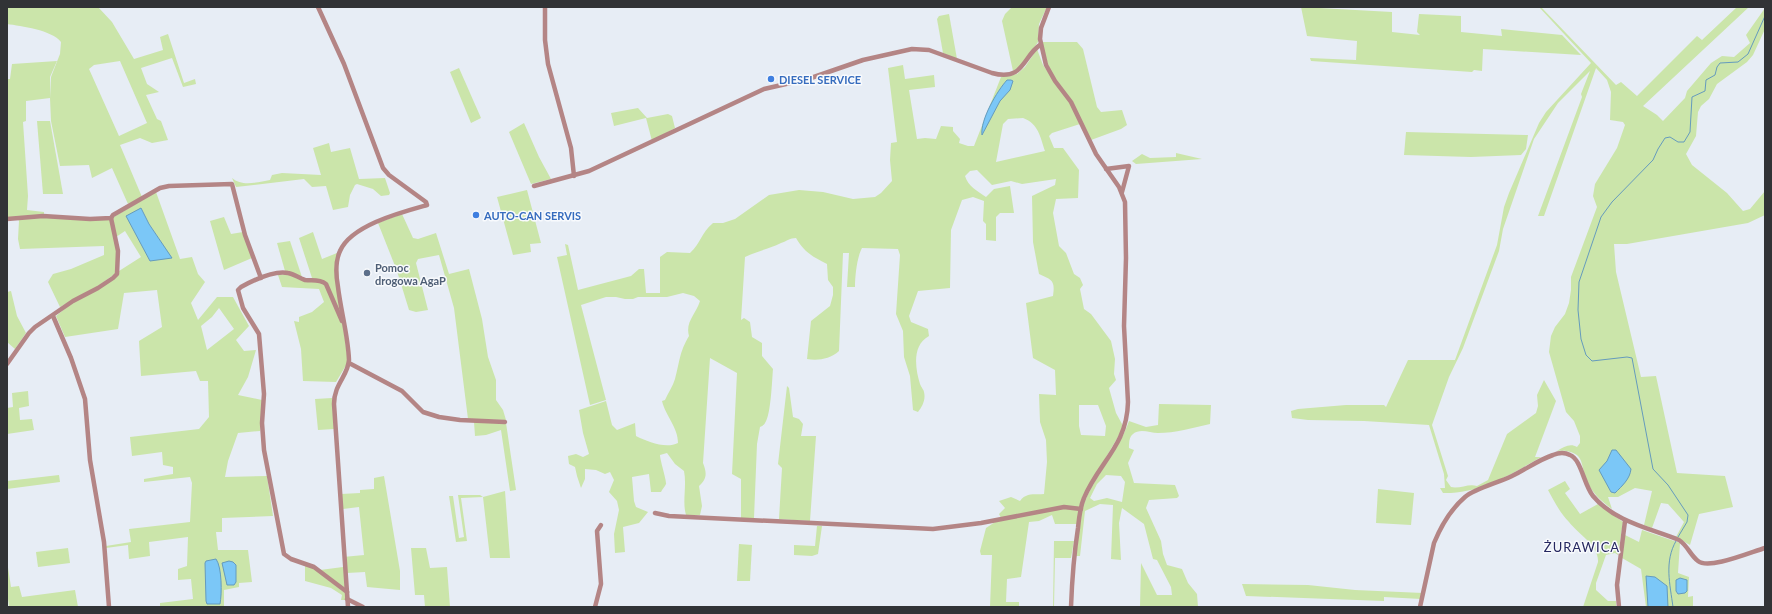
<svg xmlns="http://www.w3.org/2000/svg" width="1772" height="614" font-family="Lato,sans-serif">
<rect width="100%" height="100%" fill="#e7edf5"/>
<g fill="#cbe5aa" fill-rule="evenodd">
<path d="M 7,7 L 98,7 L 112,22 L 134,59 L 163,50 L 160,37 L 168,34 L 184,83 L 195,79 L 196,84 L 183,87 L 172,58 L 141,68 L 147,84 L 159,92 L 146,95 L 157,119 L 161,121 L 168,140 L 152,143 L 140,138 L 120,145 L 142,197 L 128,204 L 112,168 L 92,178 L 89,165 L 60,166 L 51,121 L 50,98 L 51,77 L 60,54 L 61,42 C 52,30 21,26 7,24 ZM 120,61 L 147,123 L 119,136 L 89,69 L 94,65 Z"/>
<polygon points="1012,7 1047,7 1039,24 1038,42 1021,67 1013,71 1002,21 1005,14"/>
<polygon points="1301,7 1392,12 1392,32 1420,35 1417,32 1419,14 1461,16 1461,32 1502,36 1501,29 1562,35 1581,55 1483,49 1482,71 1474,70 1472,72 1311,61 1310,58 1356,60 1357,41 1307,36"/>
<path d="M 1539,7 L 1541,7 L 1616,85 L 1621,82 L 1637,96 L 1697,36 L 1702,40 L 1737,7 L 1749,7 L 1643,106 L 1657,115 L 1663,121 L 1685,98 L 1687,91 L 1711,63 L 1722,56 L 1734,57 L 1750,43 L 1746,35 L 1765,8 L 1765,29 L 1753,55 L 1747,62 L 1717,84 L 1709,99 L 1701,106 L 1698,112 L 1696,136 L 1686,154 L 1692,165 L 1727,193 L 1743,211 L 1750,209 L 1765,191 L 1765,215 L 1748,223 L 1627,244 L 1614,244 L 1616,272 L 1641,377 L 1656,376 L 1677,473 L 1725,476 L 1733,507 L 1699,514 L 1690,545 L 1676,537 L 1684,522 L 1668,504 L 1661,503 L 1652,528 L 1644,525 L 1652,491 L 1635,488 L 1618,497 L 1608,497 L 1612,509 C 1601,501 1591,492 1586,479 C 1583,473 1583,461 1578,456 C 1573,451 1564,450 1557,451 C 1564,447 1570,443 1577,447 L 1580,443 L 1580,436 L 1574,421 L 1566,412 L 1549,352 L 1551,336 L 1555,327 L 1565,314 L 1569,303 L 1571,290 L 1571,277 L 1597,207 L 1593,196 L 1595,184 L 1617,148 L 1625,125 L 1623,122 L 1610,120 L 1611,92 L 1607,80 L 1596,68 L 1544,216 L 1538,216 L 1582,97 L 1581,94 L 1590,71 L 1558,103 L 1534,139 L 1503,229 L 1499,251 L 1463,348 L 1449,377 L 1432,425 L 1448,476 L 1446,480 L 1451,487 C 1460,489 1469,483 1477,486 L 1488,480 L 1507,434 L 1536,413 L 1538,406 L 1537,395 L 1544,380 L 1556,401 L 1535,457 L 1541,457 C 1510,475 1479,494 1443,493 L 1440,488 L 1445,488 L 1444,474 L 1429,425 L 1364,421 L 1308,420 L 1292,418 L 1291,411 L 1298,409 L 1346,405 L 1384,405 L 1386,407 L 1408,360 L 1455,360 L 1497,245 L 1504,207 L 1509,193 L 1539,123 L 1546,112 L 1591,63 Z"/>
<polygon points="949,14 957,59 943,53 937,19 939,16"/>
<polygon points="1042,42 1077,42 1083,49 1097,107 1101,112 1122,110 1127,125 1121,129 1091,140 1055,78 1048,65"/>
<path d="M 1037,49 L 1043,65 L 1070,103 L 1080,124 L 1052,133 L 1049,136 L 1054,148 L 1063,148 L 1079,170 L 1078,198 L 1056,199 L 1053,213 L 1059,246 L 1066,253 L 1074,274 L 1080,278 L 1083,285 L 1080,289 L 1084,309 L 1091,314 L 1111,341 L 1115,359 L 1114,374 L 1116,380 L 1109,388 L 1116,413 L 1122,424 L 1122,430 L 1088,488 L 1077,524 L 1055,524 L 1052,515 L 1039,521 L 1029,522 L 1021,577 L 1007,579 L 1006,602 L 1019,602 L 1019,607 L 990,607 L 992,555 L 981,555 L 980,551 L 986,528 L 1001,518 L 999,514 L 1005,508 L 999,501 L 1011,497 L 1020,501 C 1026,492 1036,495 1044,494 L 1047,462 L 1046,440 L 1040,422 L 1039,394 L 1056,395 L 1055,370 L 1033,358 L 1026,303 L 1053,296 C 1055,281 1053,280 1039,274 L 1033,242 L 1032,196 L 1055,185 L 1056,179 L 1022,184 L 1011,181 L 992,185 L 977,170 L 970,171 L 965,176 C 968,186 977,191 986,197 L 994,189 L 1010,186 L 1014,213 L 1000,213 L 996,217 L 996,241 L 986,240 L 986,224 L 983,221 L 984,201 L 973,197 L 962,200 L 951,230 L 950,288 L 918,291 L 909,316 L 911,322 L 928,329 L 929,336 C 912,345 915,368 920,384 C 921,387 924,390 924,392 C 926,400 922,407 918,412 L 913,410 L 910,376 L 904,357 L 903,331 L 896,314 L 900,255 L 898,249 L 862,248 C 857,257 855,276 855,287 L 847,287 L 849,253 L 843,253 L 839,351 C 830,359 818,361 807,359 L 811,321 L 830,306 L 833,295 L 833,287 L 828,280 L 827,264 C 813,257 804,252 796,238 C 790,238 787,241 781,243 C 769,249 757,251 745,257 L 741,320 L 744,318 L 750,322 L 752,337 L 762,343 L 762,356 L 773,369 C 772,380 771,415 765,423 C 764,425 762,426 760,427 L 757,444 L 754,518 L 741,518 L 741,479 L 732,474 L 737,373 L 710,358 L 703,463 C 707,473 707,479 699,486 L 702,506 L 700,515 L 686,515 C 682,502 687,486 684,471 L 675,464 L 667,453 L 660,455 C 660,460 667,482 666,484 C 665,487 662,489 661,492 L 651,492 L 649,474 L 632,477 L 634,501 L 636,507 L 648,512 L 639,523 L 623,527 L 625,552 L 615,553 L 614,534 L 619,510 L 617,501 L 609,492 L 614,480 L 610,472 L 605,474 L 596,470 L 585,469 L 585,479 L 581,488 L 577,476 L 575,467 L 569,464 L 568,456 L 576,454 L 583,457 L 589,454 L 583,433 L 579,410 L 606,401 L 612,425 L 617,430 L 635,423 L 636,436 C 648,442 666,449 678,443 C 678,427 666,417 662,401 L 665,400 C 668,393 673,386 675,379 C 680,361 679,353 689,336 C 685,322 696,314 700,301 L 694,296 L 683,293 L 667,297 L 638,297 L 633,299 L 625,299 L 616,297 L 606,297 L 581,305 L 606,400 L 590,405 L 557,257 L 567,255 L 565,244 L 568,245 L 578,290 L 631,276 L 639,269 L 644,269 L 646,293 L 660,293 L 660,257 L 667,252 L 690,253 C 701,243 701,233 713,223 L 723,223 L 735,219 L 769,195 L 799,190 L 823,192 L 853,199 L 875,197 L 881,193 L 892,181 L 890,160 L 891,143 L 897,142 L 888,68 L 903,65 L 905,79 L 934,75 L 935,87 L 909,90 L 917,139 L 925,138 L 936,139 L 941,126 L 953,127 L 953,131 L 960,139 L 959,143 L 968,146 L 974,146 L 1001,77 L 1017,74 L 1025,67 ZM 1023,118 C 1039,124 1040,137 1045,151 L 996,162 L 1003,124 L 1008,119 ZM 1079,405 L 1098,405 L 1106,426 L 1105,436 L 1081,435 L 1079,426 Z"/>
<polygon points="57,61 50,77 50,98 26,101 26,121 23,122 28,196 27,210 44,212 44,215 7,218 7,79 10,79 12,64"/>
<polygon points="459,68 481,118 471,123 450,72"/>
<polygon points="638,108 647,118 668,114 672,116 675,128 652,141 646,118 614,126 611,113"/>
<polygon points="37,121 50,121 63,194 43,194"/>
<polygon points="524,123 539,157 551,179 531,184 509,132"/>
<polygon points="1406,132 1528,135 1526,149 1521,155 1471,157 1404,155"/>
<path d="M 329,143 L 331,152 L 350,148 L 359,179 L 385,178 L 390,193 L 389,195 L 381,196 L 373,189 L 357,184 L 355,185 L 350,195 L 348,207 L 333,210 L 326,186 L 312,187 L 304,179 L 236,187 L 232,178 C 242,187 258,182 270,180 L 272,175 L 282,173 L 321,175 L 313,148 Z"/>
<polygon points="1176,153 1202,159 1136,164 1132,161 1142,154 1150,158 1176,157"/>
<polygon points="527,190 541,243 530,244 531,252 513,255 497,197"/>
<path d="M 156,192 L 180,259 L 192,257 L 198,274 L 205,282 L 191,303 L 198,320 L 217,297 L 233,297 L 249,326 L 236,340 L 244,351 L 256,350 L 248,377 L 238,395 L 262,400 L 260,431 L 238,433 L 228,461 L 225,477 L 267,476 L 273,516 L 222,518 L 222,532 L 216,532 L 218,550 L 248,550 L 252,582 L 239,583 L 239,587 L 224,590 L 224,607 L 160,607 L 160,603 L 193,599 L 191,579 L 178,580 L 178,569 L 187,566 L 188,537 L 149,542 L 150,556 L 129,559 L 128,545 L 106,548 L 106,546 L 131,542 L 129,529 L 190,522 L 192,483 L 190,477 L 144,482 L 144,479 L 173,474 L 173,467 L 163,465 L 162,452 L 132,456 L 130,437 L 199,429 L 209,417 L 208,381 L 200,381 L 196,371 L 141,376 L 139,341 L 162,327 L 157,290 L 124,293 L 118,329 L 65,337 L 56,316 L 73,302 L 97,289 L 119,271 L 141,257 L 125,231 L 116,237 L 112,218 ZM 141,208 L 149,224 L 160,240 L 150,261 L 144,247 ZM 219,308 L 234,329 L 207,350 L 201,326 L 212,317 Z"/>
<polygon points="402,214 413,238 418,239 436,233 449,274 469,269 482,319 488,357 496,380 496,400 503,410 506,420 468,419 454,308 439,255 418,259 416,263 428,310 416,312 409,310 397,271 378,223"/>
<polygon points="42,217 110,219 117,251 116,273 98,286 60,307 48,282 53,274 71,269 104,255 104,246 20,249 18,239 19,221 18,219"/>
<polygon points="224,217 231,234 243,232 252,258 224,270 210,221"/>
<polygon points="313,232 322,259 337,253 341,309 348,362 336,382 303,381 301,349 294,321 299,322 299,317 312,312 324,302 319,289 282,287 278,275 287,274 313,281 299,238"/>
<polygon points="290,241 302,277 285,271 277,243"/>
<polygon points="11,291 17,316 26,333 15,349 7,342 7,292"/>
<polygon points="787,386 789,388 793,417 799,419 803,424 801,436 816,436 810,521 779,519 782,468 778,464"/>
<polygon points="28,391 29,406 19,408 20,420 32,419 34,430 7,434 7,408 13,407 12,393"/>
<polygon points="332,398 334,429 318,430 315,399"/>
<path d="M 1159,404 L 1211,405 L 1210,424 C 1193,428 1175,433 1158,433 C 1150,433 1140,428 1133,434 C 1129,437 1129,443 1129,448 L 1134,450 L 1128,463 L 1134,483 L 1175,485 L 1179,496 L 1177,498 L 1149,500 L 1146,508 L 1161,541 L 1163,554 L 1167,565 L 1182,569 L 1188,583 L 1197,594 L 1198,607 L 1140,607 L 1141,563 L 1157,595 L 1172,595 L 1171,587 L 1157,560 L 1153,559 L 1144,524 L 1122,508 L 1119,523 L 1121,560 L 1111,559 L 1113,505 L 1100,504 L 1085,511 L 1080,556 L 1076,556 C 1078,540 1079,514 1085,501 C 1097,473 1119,450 1129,421 L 1146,427 L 1158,425 ZM 1106,475 L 1121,476 L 1125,482 L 1122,502 L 1107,498 L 1094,501 L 1090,498 L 1097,484 Z"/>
<polygon points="474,422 506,423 516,490 510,491 501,430 486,435 475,436"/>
<polygon points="59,475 60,482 7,489 7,481"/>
<polygon points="384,476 400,571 400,590 367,587 365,572 347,573 345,589 320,570 343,567 343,557 364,555 359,507 343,509 341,494 360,493 360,490 374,489 374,478"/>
<path d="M 1565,481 L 1570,489 L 1565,493 L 1580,514 L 1598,504 L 1623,522 L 1618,555 L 1615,553 L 1606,555 L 1596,583 L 1596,590 L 1608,601 L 1616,601 L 1616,607 L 1583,607 L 1598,562 C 1599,545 1578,534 1569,522 C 1560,513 1554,501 1548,490 Z"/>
<polygon points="1378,489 1414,493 1411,525 1376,523"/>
<polygon points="505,491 510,558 490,558 483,497 461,498 467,541 456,542 449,496 453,496 459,538 464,537 458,495 480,495 483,497"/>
<polygon points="817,526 822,526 818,554 812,556 794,555 794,545 815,546"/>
<polygon points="1642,530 1680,543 1678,573 1689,577 1688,597 1693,596 1693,607 1646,607 1641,569 1622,558 1625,535 1639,542"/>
<polygon points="1054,541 1074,541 1071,558 1055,558 1054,607 1053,607"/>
<polygon points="739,544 752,545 750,581 737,581"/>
<polygon points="68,548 70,563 38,567 36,552"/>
<polygon points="411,548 426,548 430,568 447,567 450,607 425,607 424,595 415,595"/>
<polygon points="7,561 11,587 19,586 22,597 75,590 78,607 9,607 7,591"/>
<polygon points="305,564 313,568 345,593 346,600 341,600 342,595 331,588 305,581"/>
<polygon points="1242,584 1308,585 1355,590 1423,593 1421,599 1384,597 1384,601 1246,596"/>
</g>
<g fill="#7bc7f7" stroke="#659bbd">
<path d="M 1007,80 L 1011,80 L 1013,81 L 1010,90 L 1000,101 L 982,135 C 980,120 997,91 1007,80 Z"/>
<polygon points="141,208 149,224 172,258 150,261 126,216"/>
<path d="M 1612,450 L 1616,450 L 1631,469 C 1630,479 1622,486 1615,493 L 1611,492 L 1599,470 L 1607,461 Z"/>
<path d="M 216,559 C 222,567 222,594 220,604 L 207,604 L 206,601 L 205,563 L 206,561 Z"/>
<polygon points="229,561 233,562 236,565 236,582 234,585 227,585 222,563"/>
<polygon points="1646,576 1655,577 1667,586 1668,607 1648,607"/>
<polygon points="1680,578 1687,580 1687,591 1685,593 1678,594 1676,591 1676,580"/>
</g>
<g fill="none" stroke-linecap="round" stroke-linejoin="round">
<g stroke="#659bbd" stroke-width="1">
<polyline points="1678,537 1687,522 1688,515 1668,485 1653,469 1632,358 1627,357 1592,361 1586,355 1581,339 1578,310 1579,282 1601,217 1612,202 1653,160 1658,149 1665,138 1670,137 1678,142 1684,142 1690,132 1692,97 1705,91 1706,80 1715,75 1717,67 1720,63 1738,62 1748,54 1765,16"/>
<path d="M 1673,607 C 1670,584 1664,562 1676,541"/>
</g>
<g stroke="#b48585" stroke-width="4.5">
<path d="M 318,7 L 344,64 L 383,168 L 389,175 L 426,202 L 427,205 C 402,212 351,225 340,251 C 335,262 336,276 338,287 C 341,312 348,335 349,360 C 348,376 334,384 334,404 L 348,607"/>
<polyline points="545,7 545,40 548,64 571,148 574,176"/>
<path d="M 1049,7 L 1041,28 L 1040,39 L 1046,65 L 1055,81 L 1071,102 L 1096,154 L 1119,187 L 1125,202 L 1126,258 L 1124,326 L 1128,402 C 1127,446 1099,462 1084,498 C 1080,507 1079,518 1078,528 C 1074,554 1072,580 1071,607"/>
<polyline points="1106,169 1129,166 1122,192"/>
<path d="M 534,186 L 589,171 L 764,89 L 808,79 L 863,60 L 912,49 L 929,50 L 992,73 C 1024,82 1023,56 1040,45"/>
<polyline points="7,219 43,216 90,219 111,218 113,215 160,188 169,186 232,184 245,235 261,278"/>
<polyline points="53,316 71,358 85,399 90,460 104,542 109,607"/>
<path d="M 342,321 L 326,284 C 319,279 313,281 305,280 C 299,278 294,274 288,273 C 274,270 252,281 241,287 L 238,290 L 243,308 L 259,334 L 264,394 L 262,423 L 264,450 L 284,554 L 291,559 L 314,567 L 347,592"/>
<polyline points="349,363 402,391 423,412 439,417 460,420 505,422"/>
<polyline points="7,364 29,333 35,327 73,301 98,288 113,278 117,274 118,251 111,218"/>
<polyline points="655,513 669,516 933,529 981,523 1064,507 1081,509"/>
<polyline points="347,599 363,607"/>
<polyline points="595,607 601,584 597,531 601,525"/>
<path d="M 1420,607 L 1434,543 C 1441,526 1451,509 1465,497 C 1476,488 1498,483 1512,476 C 1525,470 1538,460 1553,455 C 1558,453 1564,452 1570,455 C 1581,459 1584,485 1593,496 C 1615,522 1649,528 1679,540 C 1688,546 1690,555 1698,561 C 1709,570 1751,552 1765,548"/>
<polyline points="1619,607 1617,585 1625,521"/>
</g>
</g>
<g fill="#3f7fe0" stroke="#f8fafd" stroke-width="1.5">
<circle cx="771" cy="79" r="4"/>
<circle cx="476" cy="215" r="4"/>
</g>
<circle fill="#5c6f8a" stroke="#f8fafd" stroke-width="1.5" cx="367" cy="273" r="4"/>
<g text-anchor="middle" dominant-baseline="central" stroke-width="3" stroke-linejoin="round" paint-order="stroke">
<g font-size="11" font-weight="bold" fill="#366cbe" stroke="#f8fafd" text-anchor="start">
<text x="779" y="79">DIESEL SERVICE</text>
<text x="484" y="215">AUTO-CAN SERVIS</text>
</g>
<g font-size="11" font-weight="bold" fill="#4e5e75" stroke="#f8fafd" text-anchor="start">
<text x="375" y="267">Pomoc<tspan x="375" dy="13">drogowa AgaP</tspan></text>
</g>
<g font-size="13" letter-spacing="1" fill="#252760" stroke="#f8fafd">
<text x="1582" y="547">ŻURAWICA</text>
</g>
</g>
<rect width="1772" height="614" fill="none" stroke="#313336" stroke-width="16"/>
</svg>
